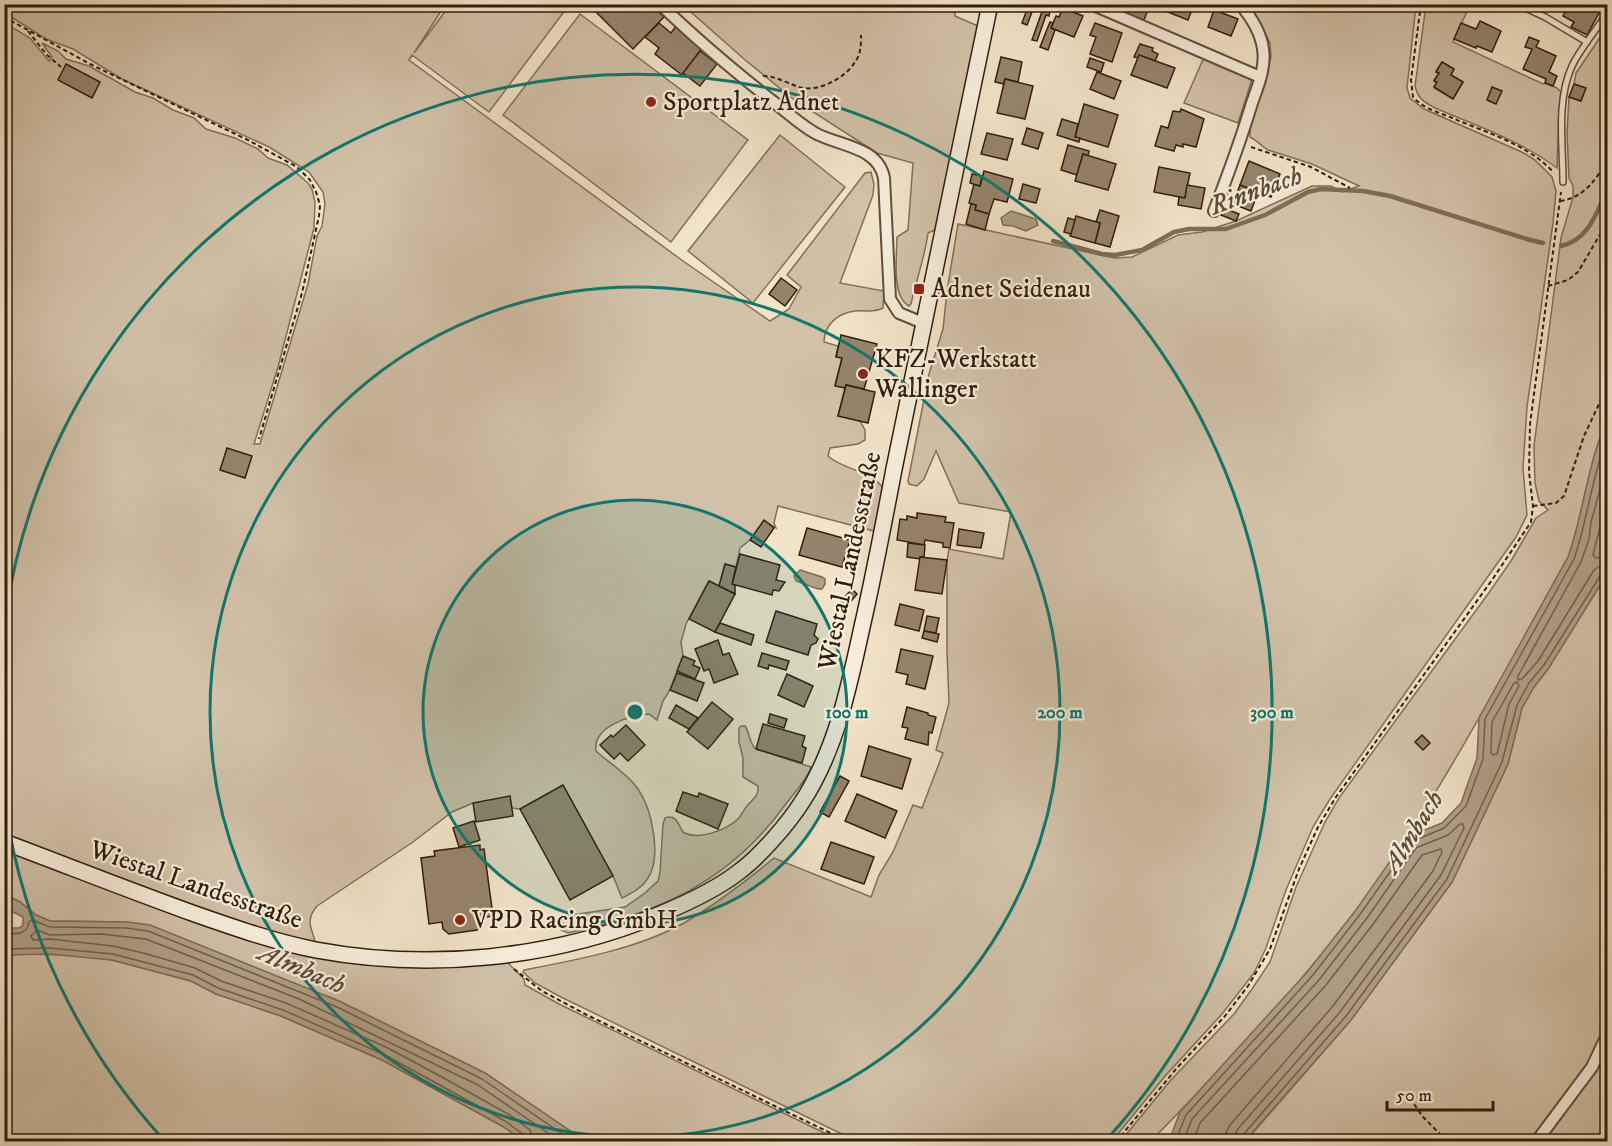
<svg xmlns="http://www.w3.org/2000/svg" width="1612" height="1146" font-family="'IM FELL DW Pica',serif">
<rect width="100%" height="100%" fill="#f1e3c8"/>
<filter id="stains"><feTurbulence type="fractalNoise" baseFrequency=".00333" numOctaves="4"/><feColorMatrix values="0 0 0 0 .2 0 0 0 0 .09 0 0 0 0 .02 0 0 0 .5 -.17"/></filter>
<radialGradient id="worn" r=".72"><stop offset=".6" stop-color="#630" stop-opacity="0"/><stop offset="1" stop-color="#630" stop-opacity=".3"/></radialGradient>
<g fill="#d1c1a8" stroke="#826f5a" stroke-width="1.5" fill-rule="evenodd">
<path d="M 5,5 L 445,5 L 414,53 L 450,5 L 569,5 L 489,112 L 412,55 L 409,60 L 683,261 L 770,321 L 789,309 L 801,287 L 787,275 L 865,173 L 871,172 L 874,184 L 873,195 L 840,283 L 884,291 L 883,308 C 875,313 864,310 855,311 C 838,313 824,325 824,342 L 838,346 L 836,357 L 842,358 L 835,385 L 845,388 L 838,416 L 860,421 L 865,430 L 865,440 L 858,444 L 830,448 L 828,456 C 843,470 871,470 883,488 L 874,531 L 778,506 L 774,523 L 776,528 L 764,521 L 750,540 L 740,548 L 736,567 L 725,564 L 719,586 L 709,581 L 686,624 L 681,642 L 683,656 L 670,690 L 663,701 L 657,720 L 649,714 C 630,715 592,727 596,751 C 610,764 627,773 638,789 C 652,809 662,857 648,878 C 642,888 632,893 622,898 L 613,876 L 563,785 L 520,809 L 512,808 L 510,797 L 473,803 L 452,812 L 413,842 L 317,906 C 302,924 316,931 316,950 L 501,956 L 524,979 L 525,985 L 559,1004 L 841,1141 L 585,1141 L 485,1073 L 339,1001 L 127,922 L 50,921 L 36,915 L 20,902 L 5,895 L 5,23 L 30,38 L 49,61 L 52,57 L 42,43 L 58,51 L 66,59 L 89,66 L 135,92 L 153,98 L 173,110 L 194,118 L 206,129 L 235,138 L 258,149 L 268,158 L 287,165 L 308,183 L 312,189 L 315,202 L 314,228 L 278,367 L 254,444 L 260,444 L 308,284 L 317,236 L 322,226 L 325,204 L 323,192 L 309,172 L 269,147 L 122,79 L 73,49 L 46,39 L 5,13 Z"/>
<path d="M 683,5 L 955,5 L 955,16 L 978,26 L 964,104 L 935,230 L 928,233 C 925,257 916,280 911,304 L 909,306 C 891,296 897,256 897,237 L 908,230 L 913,163 L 877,153 L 793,99 L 744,59 Z"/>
<path d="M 1255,5 L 1416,5 L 1407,88 L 1410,98 L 1424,109 L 1524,153 L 1535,160 L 1552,177 L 1556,191 L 1553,223 L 1527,407 L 1523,468 L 1527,515 L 1516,537 L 1330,799 L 1313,827 L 1286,890 L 1266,948 L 1254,973 L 1222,1014 L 1166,1075 L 1112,1141 L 856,1141 L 561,997 L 535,983 L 523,972 L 524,970 C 576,960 637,949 684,923 C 716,904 745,882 774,858 L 871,897 L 879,875 L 893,852 L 913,805 L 922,808 L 943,753 L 936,750 L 949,703 L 947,651 L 947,560 L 949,549 L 1003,559 L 1011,512 L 959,503 L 936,451 L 924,479 L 917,486 L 909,484 L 908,481 L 929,374 L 943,329 L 947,291 L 958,224 L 1114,258 L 1132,257 L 1178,235 L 1202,232 L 1236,221 L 1312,186 L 1331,186 L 1342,192 L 1359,186 L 1312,164 L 1268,150 C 1261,146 1258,141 1250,137 L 1250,128 L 1271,57 L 1270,43 L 1253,11 Z"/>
<path d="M 1426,5 L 1470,5 L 1453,42 L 1543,84 L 1545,83 L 1557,88 L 1562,93 L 1559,109 L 1557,168 C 1521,141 1477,126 1435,108 C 1424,102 1418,99 1415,86 ZM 1442,62 L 1454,69 L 1451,75 L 1463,82 L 1453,99 L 1434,88 L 1437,82 L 1434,80 L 1439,73 L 1436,71 Z"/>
<polygon points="580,14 748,140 671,242 503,115"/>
<path d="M 1607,27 L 1607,421 C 1587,464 1584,513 1568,557 C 1516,651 1466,746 1408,836 C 1338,946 1242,1048 1151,1141 L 1120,1142 L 1170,1081 L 1234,1014 L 1252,989 L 1270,962 L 1296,887 L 1325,822 L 1339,798 L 1488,594 L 1511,561 L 1536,518 L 1548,510 L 1539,501 L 1535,483 L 1534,446 L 1561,238 L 1573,197 L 1573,186 L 1569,178 L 1567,133 L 1569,97 L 1581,101 L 1585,88 L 1574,84 L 1576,73 Z"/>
<polygon points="1204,57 1252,79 1238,123 1184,103"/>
<polygon points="780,135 845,187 753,303 688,251"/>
<polygon points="1607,574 1607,1141 1245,1142 1351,1020 1452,882 1508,764 1522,708 1534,687 1548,669"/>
<path d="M 741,726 L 745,726 C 750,733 749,744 756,749 L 811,767 C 807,780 794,793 785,805 C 730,882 658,913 568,933 L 561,930 L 556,921 L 559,917 L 625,907 L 645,893 L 658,881 L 660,873 L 663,824 L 665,818 C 676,814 678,824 683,832 C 698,841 727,830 739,818 C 742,814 744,809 747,806 C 753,799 759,796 758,786 L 743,777 L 743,758 L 739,742 L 739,728 Z"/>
<polygon points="21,954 77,955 112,960 191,981 216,994 281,1016 382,1060 502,1126 524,1141 5,1142 5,955"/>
</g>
<g fill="#b0a088" stroke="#7e6c56" stroke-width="1.5">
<polygon points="1011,211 1036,219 1038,225 1026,231 1013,226 1003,225 1001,218"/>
<path d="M 1607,421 L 1607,574 L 1548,669 L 1534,687 L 1522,708 L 1508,764 L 1452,882 L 1351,1020 L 1245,1141 L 1169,1141 L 1180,1112 L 1308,971 L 1356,910 L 1407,837 L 1442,823 L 1461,803 L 1477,758 L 1479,718 L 1568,557 C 1584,513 1587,464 1607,421 Z"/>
<polygon points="800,570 822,577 825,579 825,584 822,589 818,589 796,581 794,576"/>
<polygon points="5,895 20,902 36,915 50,921 127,922 150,925 339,1001 485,1073 585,1141 524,1141 502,1126 382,1060 281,1016 216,994 191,981 112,960 49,954 5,955 5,928 19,928 23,925 23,917 5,908"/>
</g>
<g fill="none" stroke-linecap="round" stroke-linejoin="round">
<g stroke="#715e4a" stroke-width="1.5">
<polyline points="1608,461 1591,522 1589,539 1581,562 1518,676 1518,680 1522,679 1538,661 1594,570 1600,566 1608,565"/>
<polyline points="1608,495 1593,555 1596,558 1608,556"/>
<polygon points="1517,682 1519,686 1509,704 1497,754 1493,755 1491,753 1492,722 1514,683"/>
<path d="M 4,934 C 16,934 27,935 29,922 L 32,920 L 50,927 L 126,928 L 148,931 L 337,1007 L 482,1079 L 574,1142"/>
<polyline points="4,949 50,948 113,954 193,975 218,988 283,1010 385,1055 505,1121 524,1135 526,1142"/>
<polyline points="534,1142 530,1130 510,1115 440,1076 388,1048 286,1003 221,981 195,968 147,954 113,946 50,939 33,940 31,936 37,930 50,935 101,934 146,939 299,999 478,1085 561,1142"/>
<path d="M 1175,1142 L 1186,1115 L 1313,975 L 1361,913 L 1411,842 L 1444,828 L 1466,806 L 1483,759 L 1485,719 L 1574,559 C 1588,519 1592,475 1608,435"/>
<polyline points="1183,1142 1192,1119 1319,980 1367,918 1416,848 1448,835 1460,824 1463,824 1464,828 1441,875 1340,1012 1237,1130 1234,1142"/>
<polyline points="1193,1142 1200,1123 1326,985 1374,923 1422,855 1441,849 1442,852 1433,871 1333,1006 1230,1125 1226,1133 1225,1142"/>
<polyline points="1241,1142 1243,1135 1346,1016 1447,879 1502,762 1517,705 1529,683 1544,665 1600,576 1608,572"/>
</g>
<g stroke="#7e6c56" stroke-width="4.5">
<polyline points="1053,241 1102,254 1115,255 1142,250 1174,232 1189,229 1226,229 1265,215 1308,192 1321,189 1363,191 1390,196 1530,240 1543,243"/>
<path d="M 1561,246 C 1589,240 1596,213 1608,189"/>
</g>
</g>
<g fill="#95846d" stroke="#321d0b" stroke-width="1.5">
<polygon points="588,4 651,4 664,17 633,49"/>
<polygon points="1029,4 1035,4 1027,25 1022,23"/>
<polygon points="1132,4 1145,8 1146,4 1150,4 1144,20 1128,15"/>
<polygon points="1166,4 1194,4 1188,20 1163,10"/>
<polygon points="1569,4 1588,4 1600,11 1587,35 1571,27 1574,22 1563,16"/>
<polygon points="1063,8 1083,16 1074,37 1051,28 1056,16 1059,17"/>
<polygon points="1043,9 1050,11 1049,16 1046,15 1037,41 1032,40"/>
<polygon points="1214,10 1238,19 1231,36 1208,27"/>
<polygon points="1480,21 1501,31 1492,52 1477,46 1476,48 1454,39 1461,23 1476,29"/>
<polygon points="1050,22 1053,23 1051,28 1055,30 1048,50 1040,47"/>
<polygon points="659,23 671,33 676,26 703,47 682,75 655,54 659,48 645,37"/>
<polygon points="1095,23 1122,33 1112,62 1090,54 1096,37 1090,35"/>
<polygon points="1529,37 1539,41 1536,47 1556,56 1549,72 1557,76 1553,86 1545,83 1546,79 1523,69 1532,49 1525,47"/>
<polygon points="1140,44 1153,48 1152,51 1158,54 1155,61 1139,55 1138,58 1134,57"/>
<polygon points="700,51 717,64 700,86 683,73"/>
<polygon points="1139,55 1175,68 1167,88 1131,75"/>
<polygon points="1001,57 1022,62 1018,82 1005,79 1004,84 995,82"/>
<polygon points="1090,58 1104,63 1101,72 1087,67"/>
<polygon points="1442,62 1454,69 1451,75 1463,82 1453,99 1434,87 1437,82 1434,81 1439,73 1436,72"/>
<polygon points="66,64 100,82 92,98 58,80"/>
<polygon points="1097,72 1121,81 1114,99 1090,89"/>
<polygon points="1005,79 1033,86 1025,119 997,113"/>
<polygon points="1574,84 1586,88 1581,101 1569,97"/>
<polygon points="1492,87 1502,91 1496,104 1487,100"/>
<polygon points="1084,104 1118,115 1108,147 1075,137"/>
<polygon points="1181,109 1204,119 1196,147 1183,144 1183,147 1176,145 1174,151 1155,146 1161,126 1168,128 1173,111 1180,112"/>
<polygon points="1062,119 1078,124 1075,137 1080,138 1079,142 1057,135"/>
<polygon points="1027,128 1043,133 1038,149 1022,144"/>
<polygon points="987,133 1013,139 1007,160 981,154"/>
<polygon points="1068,145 1089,151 1088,156 1083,154 1077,175 1061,170"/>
<polygon points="1083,154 1116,164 1108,190 1075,181"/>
<polygon points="1249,161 1280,174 1271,197 1240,185"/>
<polygon points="1159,167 1190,173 1185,198 1154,192"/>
<polygon points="984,171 1013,179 1007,202 994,199 989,214 975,210 976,205 969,203 974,184 980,186"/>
<polygon points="972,174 982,176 980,186 970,183"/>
<polygon points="1023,184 1040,189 1036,203 1019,199"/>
<polygon points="1187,185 1205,188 1201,209 1178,205 1179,197 1185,198"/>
<polygon points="1240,185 1258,192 1251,211 1233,204"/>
<polygon points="971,204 976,205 975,210 989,214 985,230 966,224"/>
<polygon points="1224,208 1239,214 1236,221 1221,215"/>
<polygon points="1100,210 1119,216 1110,247 1095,243 1100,223 1096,222"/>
<polygon points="1076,216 1100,223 1095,243 1070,236"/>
<polygon points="1068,218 1075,220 1071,234 1064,232"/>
<polygon points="781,278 797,290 785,306 769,294"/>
<polygon points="841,335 877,344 864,389 846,385 845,388 835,386 842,358 836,357"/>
<polygon points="846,385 875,392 868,423 838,416"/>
<polygon points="227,448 252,456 245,478 220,470"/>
<polygon points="917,513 946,517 945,522 954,523 950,548 943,547 943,543 925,540 924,545 897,540 900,519 907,520 907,516 917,518"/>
<polygon points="764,520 774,528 761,547 750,540"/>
<polygon points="807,528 850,540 842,567 799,555"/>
<polygon points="959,529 984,533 981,548 957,545"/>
<polygon points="908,543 925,545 924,557 920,557 920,559 907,557"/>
<polygon points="740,554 780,565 776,580 785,582 779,591 773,590 772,595 732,584"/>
<polygon points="920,557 947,560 942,594 915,590"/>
<polygon points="725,564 736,567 732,584 735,585 735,594 719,586"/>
<polygon points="709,581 735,594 715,632 689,619"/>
<polygon points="852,589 857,594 847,606 841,601"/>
<polygon points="900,604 924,610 919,631 895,625"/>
<polygon points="776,611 817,624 814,635 818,639 816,643 811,645 808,655 766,642"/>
<polygon points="927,616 939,618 936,633 924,631"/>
<polygon points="720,623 754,635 751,645 715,632"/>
<polygon points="924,631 939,634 937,642 922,638"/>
<polygon points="718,640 723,655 729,653 738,674 714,683 709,669 704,671 695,649"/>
<polygon points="901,649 933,656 925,689 906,684 908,675 896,672"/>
<polygon points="762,653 789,661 786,670 769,665 768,669 758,666"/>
<polygon points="683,656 695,661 693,665 700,668 695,679 677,671"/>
<polygon points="677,673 704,683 697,701 670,690"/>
<polygon points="787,674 813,686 804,707 778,695"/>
<polygon points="712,702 733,719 708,749 687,732"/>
<polygon points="676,705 698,718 689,729 669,718"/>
<polygon points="907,707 928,713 928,715 936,717 932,733 929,732 928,745 905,739 908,728 902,727"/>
<polygon points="770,714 787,719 784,728 768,723"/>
<polygon points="763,724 805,736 802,746 806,748 802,763 756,749"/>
<polygon points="626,725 645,745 628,761 620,753 614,759 600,745 611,735 613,737"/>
<polygon points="1422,735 1430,743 1423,750 1415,742"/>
<polygon points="869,746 911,759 902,789 861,776"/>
<polygon points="840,776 849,781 829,817 820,812"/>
<polygon points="563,785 613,876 570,900 520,809"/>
<polygon points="683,792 698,797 699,793 728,804 718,829 676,811"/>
<polygon points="857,794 897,811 885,838 845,821"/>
<polygon points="510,796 513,816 476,822 473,803"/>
<polygon points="474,821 480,840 459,847 453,828"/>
<polygon points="831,842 874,857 864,884 821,869"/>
<polygon points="480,845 480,850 484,849 493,916 481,918 482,925 477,930 449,934 443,929 442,922 429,924 421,858 435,856 434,851"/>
</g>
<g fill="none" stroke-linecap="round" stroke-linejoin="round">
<g stroke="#624e3a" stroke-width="8">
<g id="service">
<polyline points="1517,4 1545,17 1587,42"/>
<path d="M 1563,182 C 1563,146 1556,101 1572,66 C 1581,47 1597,30 1608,11"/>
</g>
</g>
<g stroke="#624e3a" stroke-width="14">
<g id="minor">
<path d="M 660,4 C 695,38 733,70 771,100 C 786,111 799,124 815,133 C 838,146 878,146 884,178 L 890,299 L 899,313 L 923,323"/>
<polyline points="1091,4 1260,77"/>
<path d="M 1214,211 C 1228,175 1241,139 1252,103 C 1258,86 1266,67 1263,49 C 1261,33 1251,17 1240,4"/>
<polyline points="1536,1142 1592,1067 1608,1033"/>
</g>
</g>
<g stroke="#321d0b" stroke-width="18">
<path id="secondary" d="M 4,842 C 68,866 131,891 195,914 C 235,928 275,942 316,950 C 429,971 551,959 658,915 C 685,904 716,890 740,871 C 760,856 788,824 802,802 C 836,750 849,687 862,627 C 874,575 884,522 894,469 C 925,314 958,159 990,4"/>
</g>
<g stroke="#321d0b" stroke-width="2" stroke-dasharray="4.5 3" stroke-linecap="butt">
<path d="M 1421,4 L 1411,80 L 1413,97 C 1423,108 1437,112 1450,117 C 1484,132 1528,144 1553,172"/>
<polyline points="4,17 90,64 248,140 297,167 310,180 316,192 320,205 319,216 302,293 259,439"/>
<polyline points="28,31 47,55 61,67"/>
<path d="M 763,76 C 777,76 790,85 803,88 C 821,91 846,77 855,62 C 861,54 861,45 861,35"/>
<polyline points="1251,147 1311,167 1350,188"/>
<path d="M 1560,201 C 1584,198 1597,179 1608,158"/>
<polyline points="1548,286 1568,280 1578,272 1608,221"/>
<polyline points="1533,506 1556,503 1564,496 1584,436 1608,385"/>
<polyline points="514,969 542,991 587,1015 849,1142"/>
<polyline points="1410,1098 1423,1117 1448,1142"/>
<polyline points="1116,1142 1176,1069 1225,1016 1248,986 1270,949 1299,869 1318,827 1336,797 1492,580 1531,522 1533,506 1529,472 1530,424 1561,192"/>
</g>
<use href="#service" stroke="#f6eddb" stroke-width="5"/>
<use href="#minor" stroke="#f6eddb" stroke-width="10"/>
<use href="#secondary" stroke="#f6eddb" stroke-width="15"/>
</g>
<circle cx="635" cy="712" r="212" fill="#0f766e" fill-opacity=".12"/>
<g fill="none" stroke="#0f766e" stroke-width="3">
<circle cx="635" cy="712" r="212"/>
<circle cx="635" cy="712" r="425"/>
<path d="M162 1138A637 637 0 0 1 5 806M5 618A637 637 0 1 1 1108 1138"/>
</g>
<g fill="#8f2418" stroke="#f6eddb" stroke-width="2">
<circle cx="651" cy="102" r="6"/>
<rect x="913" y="283" width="12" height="12" rx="3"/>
<circle cx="863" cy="374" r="6"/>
<circle cx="460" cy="920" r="6"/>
</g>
<g text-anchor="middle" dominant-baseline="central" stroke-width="4.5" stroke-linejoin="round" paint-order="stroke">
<g font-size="26" fill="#321d0b" stroke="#f6eddb" text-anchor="start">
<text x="663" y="102">Sportplatz Adnet</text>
<text x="931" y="289">Adnet Seidenau</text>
<text x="875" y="359">KFZ-Werkstatt<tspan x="875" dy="30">Wallinger</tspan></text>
<text x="472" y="920">VPD Racing GmbH</text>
</g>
<g font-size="26" fill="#321d0b" stroke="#f6eddb">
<text transform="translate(850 561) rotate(-78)">Wiestal Landesstraße</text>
<text transform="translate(196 885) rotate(19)">Wiestal Landesstraße</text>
</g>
<g font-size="27" font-style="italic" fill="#5e4b37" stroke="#f6eddb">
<text transform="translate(1256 191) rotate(-20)">Rinnbach</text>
<text transform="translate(1413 832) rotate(-58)">Almbach</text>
<text transform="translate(302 969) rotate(23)">Almbach</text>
</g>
</g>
<circle cx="635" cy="712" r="9" fill="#0f766e" stroke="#f6eddb" stroke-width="3"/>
<g font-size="18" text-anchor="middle" font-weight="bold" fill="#0f766e" stroke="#f6eddb" stroke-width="4.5" stroke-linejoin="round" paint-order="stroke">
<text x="847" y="718">100 m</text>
<text x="1060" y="718">200 m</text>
<text x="1272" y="718">300 m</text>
</g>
<rect width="1612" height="1146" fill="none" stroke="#f1e3c8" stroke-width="24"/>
<rect x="6" y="6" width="1600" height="1134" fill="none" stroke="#321d0b" stroke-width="3"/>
<rect x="12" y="12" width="1588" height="1122" fill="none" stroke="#321d0b" stroke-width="1.5"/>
<path d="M1387 1101v9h106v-9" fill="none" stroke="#321d0b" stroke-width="3"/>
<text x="1396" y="1101" font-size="18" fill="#321d0b" stroke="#f6eddb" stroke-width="4.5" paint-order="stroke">50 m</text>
<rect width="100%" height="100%" filter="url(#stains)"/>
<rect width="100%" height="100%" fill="url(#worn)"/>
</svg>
